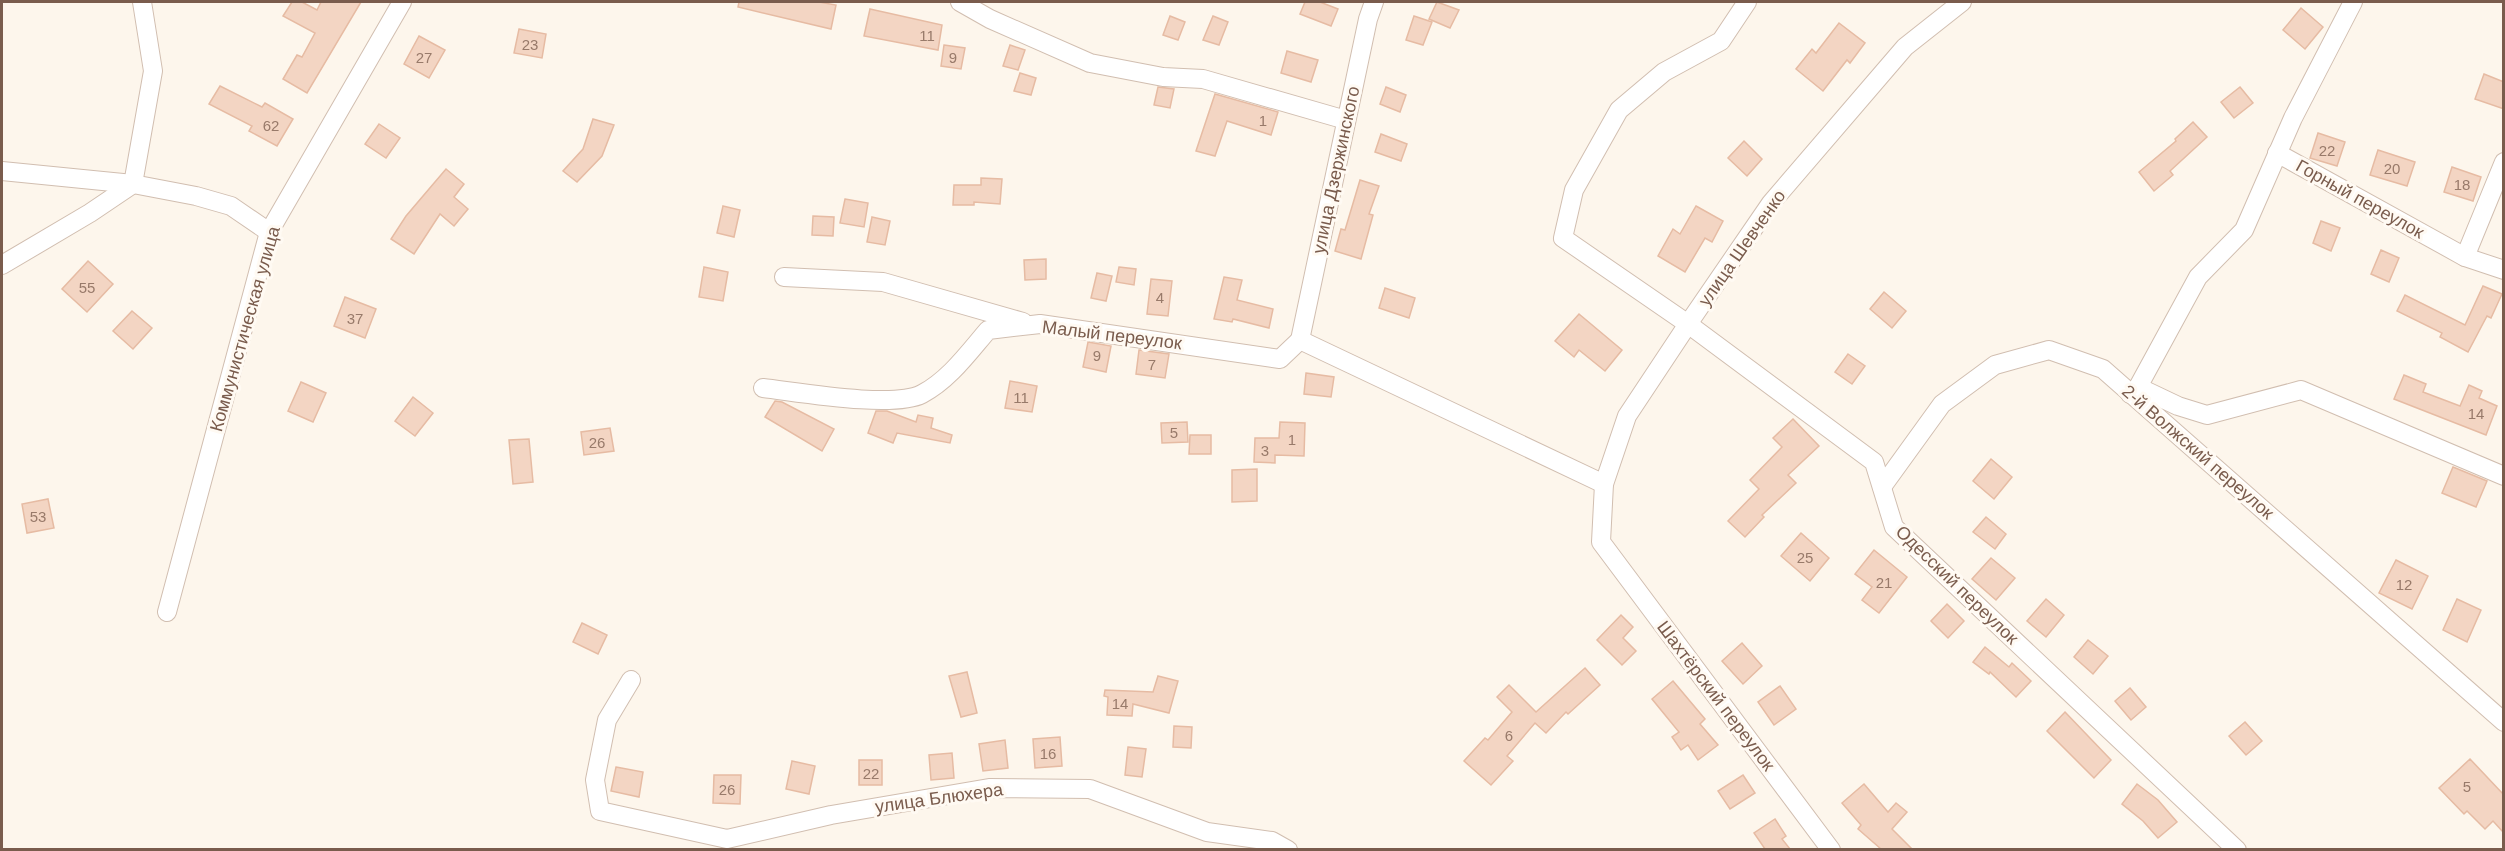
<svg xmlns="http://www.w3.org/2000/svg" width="2505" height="851" font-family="Helvetica,sans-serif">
<rect width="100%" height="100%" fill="#fdf6ec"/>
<g fill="#f3d5c3" stroke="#e6bba3" stroke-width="1.5">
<polygon points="292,2 302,2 317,10 321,2 361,2 307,93 283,79 297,55 302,57 315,33 283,16"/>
<polygon points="739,2 819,2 836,5 831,29 738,7"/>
<polygon points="1305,2 1320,2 1338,9 1331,26 1300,14"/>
<polygon points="1437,2 1459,10 1450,28 1429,19"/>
<polygon points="2301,8 2323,27 2305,49 2283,30"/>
<polygon points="870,9 942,25 938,50 864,36"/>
<polygon points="1170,16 1185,22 1178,40 1163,35"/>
<polygon points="1213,16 1228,22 1219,45 1203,40"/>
<polygon points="1414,16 1432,22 1423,45 1406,40"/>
<polygon points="1839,23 1865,43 1850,63 1847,60 1823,91 1796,69 1812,49 1816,53"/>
<polygon points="519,29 546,34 542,58 514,53"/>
<polygon points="419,36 445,50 429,78 404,64"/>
<polygon points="944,45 965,48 961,69 941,66"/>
<polygon points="1010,45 1025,50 1018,70 1003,66"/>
<polygon points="1287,51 1318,60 1311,82 1281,73"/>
<polygon points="1020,73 1036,78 1031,95 1014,91"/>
<polygon points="2484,74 2504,82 2504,109 2475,99"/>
<polygon points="220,86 262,107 265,103 293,119 277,146 249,131 252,126 209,104"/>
<polygon points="1158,87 1174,89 1170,108 1154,105"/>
<polygon points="1386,87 1406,95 1400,112 1380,104"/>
<polygon points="2240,87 2253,103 2234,118 2221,102"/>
<polygon points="1215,94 1278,112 1271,135 1227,121 1215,156 1196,151"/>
<polygon points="593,119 614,125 602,156 577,182 563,171 583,149"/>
<polygon points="2193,122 2207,137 2170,171 2173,175 2154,191 2139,172 2176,141 2175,139"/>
<polygon points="379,124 400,138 386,158 365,144"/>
<polygon points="2318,133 2345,142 2337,166 2310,158"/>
<polygon points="1381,134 1407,144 1401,161 1375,152"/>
<polygon points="1744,141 1762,159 1747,176 1728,158"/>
<polygon points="2378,150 2415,162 2407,186 2370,175"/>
<polygon points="2452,167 2481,177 2473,201 2444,192"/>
<polygon points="446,169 464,184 454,197 468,209 454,226 440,214 414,254 391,239 406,216"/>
<polygon points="981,178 1002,179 1000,204 974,202 974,205 953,205 954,185 981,185"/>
<polygon points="1360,180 1379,186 1369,214 1373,215 1361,259 1335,251 1341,229 1345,230"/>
<polygon points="845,199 868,203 864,227 840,223"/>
<polygon points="723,206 740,210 734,237 717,233"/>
<polygon points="1696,206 1723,221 1712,242 1705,238 1685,272 1658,256 1673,229 1680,234"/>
<polygon points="813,216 834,217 833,236 812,235"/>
<polygon points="872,217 890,221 885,245 867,242"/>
<polygon points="2321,221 2340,228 2331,251 2313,243"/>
<polygon points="2381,250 2399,258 2389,282 2371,274"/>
<polygon points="1046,259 1046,279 1025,280 1024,260"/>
<polygon points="88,261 113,284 87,312 62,289"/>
<polygon points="704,267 728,272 723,301 699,297"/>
<polygon points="1119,267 1136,269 1134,285 1116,282"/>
<polygon points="1097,273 1112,276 1106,301 1091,298"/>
<polygon points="1224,277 1242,280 1237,300 1273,309 1269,328 1233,319 1232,322 1214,319"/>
<polygon points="1151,279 1172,281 1168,316 1147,314"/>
<polygon points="2483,286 2502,294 2491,318 2487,316 2468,352 2440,337 2442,333 2397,311 2405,295 2465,325"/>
<polygon points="1385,288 1415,298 1409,318 1379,308"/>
<polygon points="1884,292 1906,311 1892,328 1870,309"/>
<polygon points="345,297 376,309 365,338 334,326"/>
<polygon points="132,311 152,328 133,349 113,331"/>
<polygon points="1579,314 1622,350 1605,371 1579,350 1574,357 1555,341"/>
<polygon points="1088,342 1111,346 1106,372 1083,367"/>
<polygon points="1139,350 1169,354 1165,378 1136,374"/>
<polygon points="1848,354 1865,366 1852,384 1835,372"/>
<polygon points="1306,373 1334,377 1331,397 1304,394"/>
<polygon points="2404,375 2426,384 2423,392 2460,406 2469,385 2482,391 2479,398 2497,406 2486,435 2394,399"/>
<polygon points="1010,381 1037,386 1032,412 1005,408"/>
<polygon points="301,382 326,393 313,422 288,411"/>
<polygon points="413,397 433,413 415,436 395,421"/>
<polygon points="775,401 782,402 834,429 822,451 765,417"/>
<polygon points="876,411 887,411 916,422 918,415 933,418 931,428 952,435 950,443 897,433 893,443 868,433"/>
<polygon points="1793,419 1819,446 1788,475 1796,483 1762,515 1764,517 1745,537 1728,521 1759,489 1750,480 1782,447 1773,438"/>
<polygon points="1187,422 1188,442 1162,443 1161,423"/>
<polygon points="1280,422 1305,423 1304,456 1275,455 1275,463 1254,462 1255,438 1279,438"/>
<polygon points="610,428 614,451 584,455 581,432"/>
<polygon points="1190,435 1211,435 1211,454 1189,454"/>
<polygon points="529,439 533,482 513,484 509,440"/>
<polygon points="1991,459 2012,477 1994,499 1973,481"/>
<polygon points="2453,467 2487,481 2476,507 2442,493"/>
<polygon points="1257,469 1257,501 1232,502 1232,470"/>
<polygon points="48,499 54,528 27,533 22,504"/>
<polygon points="1986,517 2006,534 1995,549 1973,532"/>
<polygon points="1801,533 1829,558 1810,581 1781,556"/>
<polygon points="1874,550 1907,577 1879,613 1862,600 1872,587 1855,574"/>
<polygon points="1991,558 2015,578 1996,600 1972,579"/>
<polygon points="2396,560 2428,576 2412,609 2379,593"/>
<polygon points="2046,599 2064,615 2046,637 2027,621"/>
<polygon points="2457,599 2481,610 2467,642 2443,630"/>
<polygon points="1947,604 1964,621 1948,638 1931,621"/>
<polygon points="1621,615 1633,627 1623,638 1636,651 1622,665 1597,640"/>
<polygon points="582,623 607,635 598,654 573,642"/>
<polygon points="2088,640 2108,656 2093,674 2074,657"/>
<polygon points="1742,643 1762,666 1743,684 1722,661"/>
<polygon points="1985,647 2009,667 2012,663 2031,681 2016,697 1990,672 1989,674 1973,662"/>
<polygon points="1585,668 1600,685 1568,714 1566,712 1546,733 1535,723 1507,756 1513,761 1491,785 1464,761 1485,738 1488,740 1512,712 1497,697 1509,685 1536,712"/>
<polygon points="967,672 977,713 961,717 949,676"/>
<polygon points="1158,676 1178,681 1169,713 1133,704 1132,716 1107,715 1108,697 1104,696 1105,690 1153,692"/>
<polygon points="1673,681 1705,719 1700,724 1718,745 1698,760 1688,745 1681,750 1672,737 1679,732 1652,699"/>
<polygon points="1780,686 1796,709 1774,725 1758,702"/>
<polygon points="2130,688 2146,707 2131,720 2115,701"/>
<polygon points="2065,712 2111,760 2094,778 2047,731"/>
<polygon points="2245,722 2262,741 2246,755 2229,736"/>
<polygon points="1174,726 1192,727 1191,748 1173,747"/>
<polygon points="1060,737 1062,766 1035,768 1033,739"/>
<polygon points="1005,740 1008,768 983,771 979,744"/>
<polygon points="1128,747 1146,749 1142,777 1125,775"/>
<polygon points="952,753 954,778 931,780 929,755"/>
<polygon points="2470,759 2504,795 2504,833 2493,821 2485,829 2467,811 2464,814 2439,788"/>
<rect x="859" y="760" width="23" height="25"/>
<polygon points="792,761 815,766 809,794 786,789"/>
<polygon points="616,767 643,772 639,797 611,791"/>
<polygon points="714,775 741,775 740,804 713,803"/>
<polygon points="1743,775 1755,793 1730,809 1718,791"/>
<polygon points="1864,784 1888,812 1896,803 1907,812 1892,829 1912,849 1881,849 1858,829 1861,825 1842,803"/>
<polygon points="2137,784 2158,800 2177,822 2158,838 2143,821 2122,804"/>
<polygon points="1775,819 1786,836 1782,839 1790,849 1765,849 1754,833"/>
</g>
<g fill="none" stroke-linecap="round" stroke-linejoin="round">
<g stroke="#d1beb0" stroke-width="20">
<g id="street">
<polyline points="960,2 990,19 1090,63 1163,77 1203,79 1346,120"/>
<polyline points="1747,2 1721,41 1664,72 1619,110 1574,190 1563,238 1688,324 1874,462 1894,527 2237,850"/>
<polyline points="2277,153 2465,257 2504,270"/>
<polyline points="2,171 133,184 196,196 231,206 269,232"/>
<polyline points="2465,257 2504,162"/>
<polyline points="2,265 90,213 133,184 153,71 142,2"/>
<polyline points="784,277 883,282 1023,322"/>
<polyline points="1300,340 1368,19 1374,2"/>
<polyline points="1300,340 1604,484"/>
<polyline points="2138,387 2178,406 2207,415 2301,390 2504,476"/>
<path d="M 763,388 C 798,392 893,409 922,394 C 949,380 969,352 988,330 L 1040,324 L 1280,359 L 1300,340"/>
<polyline points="2130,394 2138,387 2198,277 2244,230 2293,118 2353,2"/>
<polyline points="1882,487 1942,404 1995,365 2049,350 2103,369 2504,722"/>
<polyline points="167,612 269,232 402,2"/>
<polyline points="631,680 607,720 595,780 600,811 727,839 831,815 989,788 1090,789 1207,832 1272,841 1288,850"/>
<polyline points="1831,850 1601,542 1604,484 1627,416 1688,324 1771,203 1905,47 1962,2"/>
</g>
</g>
<use href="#street" stroke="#fff" stroke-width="18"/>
</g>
<g text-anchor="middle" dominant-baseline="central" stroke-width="6" stroke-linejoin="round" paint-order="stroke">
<g font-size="15" fill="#987a6a">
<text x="927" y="35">11</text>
<text x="530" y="44">23</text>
<text x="424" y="57">27</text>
<text x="953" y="57">9</text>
<text x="1263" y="120">1</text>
<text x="271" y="125">62</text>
<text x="2327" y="150">22</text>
<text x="2392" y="168">20</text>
<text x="2462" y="184">18</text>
<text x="87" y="287">55</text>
<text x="1160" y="297">4</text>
<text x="355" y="318">37</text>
<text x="1097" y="355">9</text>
<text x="1152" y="364">7</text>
<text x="1021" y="397">11</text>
<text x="2476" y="413">14</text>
<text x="1174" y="432">5</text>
<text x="1292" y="439">1</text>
<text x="597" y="442">26</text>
<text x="1265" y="450">3</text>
<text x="38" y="516">53</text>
<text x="1805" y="557">25</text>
<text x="1884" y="582">21</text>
<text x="2404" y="584">12</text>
<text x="1120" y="703">14</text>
<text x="1509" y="735">6</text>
<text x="1048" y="753">16</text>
<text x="871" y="773">22</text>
<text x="2467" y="786">5</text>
<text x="727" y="789">26</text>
</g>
<g font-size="18" fill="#7a5c4d" stroke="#fffaf3">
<text transform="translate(1336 170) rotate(-78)">улица Дзержинского</text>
<text transform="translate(2360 199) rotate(29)">Горный переулок</text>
<text transform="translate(1742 248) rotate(-55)">улица Шевченко</text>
<text transform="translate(245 329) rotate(-74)">Коммунистическая улица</text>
<text transform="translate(1112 335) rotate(7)">Малый переулок</text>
<text transform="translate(2198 452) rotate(41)">2-й Волжский переулок</text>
<text transform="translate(1957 585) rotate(44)">Одесский переулок</text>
<text transform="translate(1716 696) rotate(53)">Шахтёрский переулок</text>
<text transform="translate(939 798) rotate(-8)">улица Блюхера</text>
</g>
</g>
<rect width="2505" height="851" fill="none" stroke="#7a5c4d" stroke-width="6"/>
</svg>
